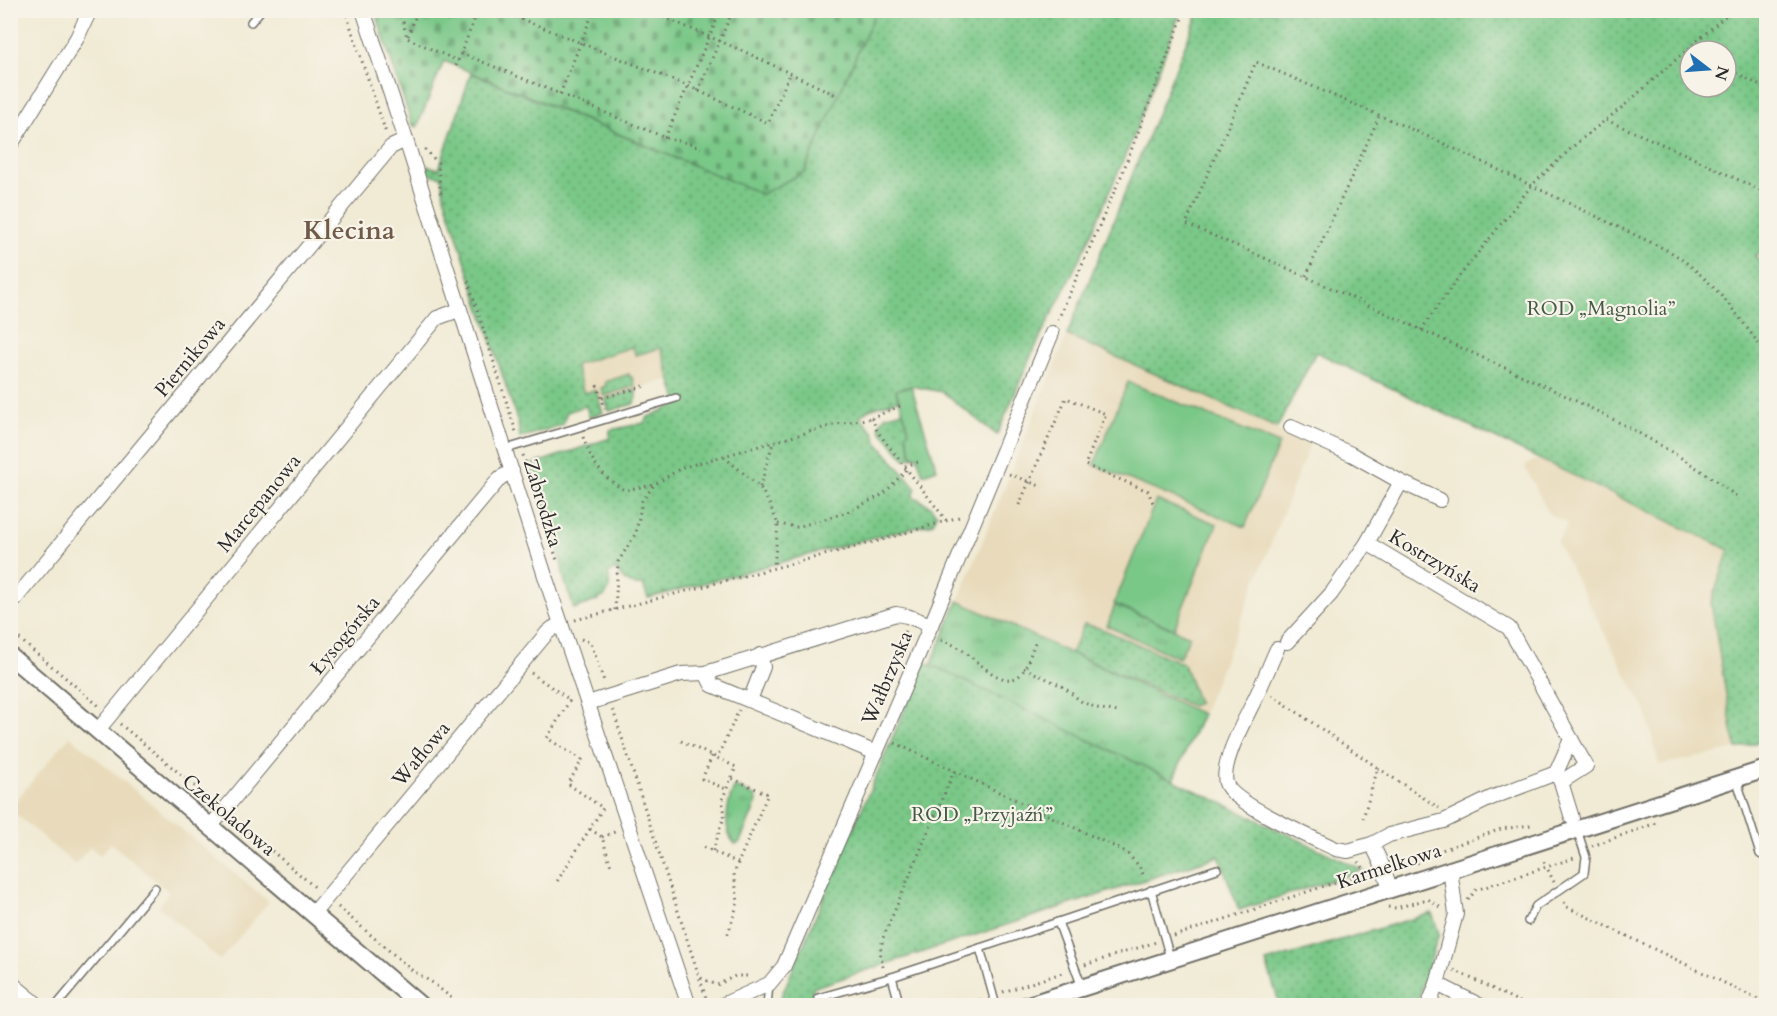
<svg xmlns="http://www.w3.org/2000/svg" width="1777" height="1016" font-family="Cardo,serif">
<defs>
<pattern id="grass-dots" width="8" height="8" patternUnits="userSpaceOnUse" patternTransform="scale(1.5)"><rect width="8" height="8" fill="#7ac888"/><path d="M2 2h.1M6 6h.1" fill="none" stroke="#64a36f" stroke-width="1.8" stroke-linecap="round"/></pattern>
<pattern id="cemetery-stones" width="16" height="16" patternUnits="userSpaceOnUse" patternTransform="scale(1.5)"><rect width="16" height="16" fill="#7ac888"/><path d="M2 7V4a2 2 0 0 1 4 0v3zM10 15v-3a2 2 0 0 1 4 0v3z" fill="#64a36f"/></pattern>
<pattern id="park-tufts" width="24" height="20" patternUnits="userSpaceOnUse" patternTransform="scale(1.5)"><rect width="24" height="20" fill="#7ac888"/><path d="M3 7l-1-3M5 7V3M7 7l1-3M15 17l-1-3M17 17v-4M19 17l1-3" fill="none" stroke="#64a36f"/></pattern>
</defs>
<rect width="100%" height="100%" fill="#f7f3e8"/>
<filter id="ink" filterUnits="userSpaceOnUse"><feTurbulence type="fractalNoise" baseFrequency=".0167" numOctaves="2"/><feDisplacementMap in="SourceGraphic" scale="12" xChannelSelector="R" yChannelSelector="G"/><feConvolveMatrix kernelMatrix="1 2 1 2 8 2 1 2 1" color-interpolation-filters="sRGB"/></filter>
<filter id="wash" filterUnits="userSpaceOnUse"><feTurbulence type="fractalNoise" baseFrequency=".008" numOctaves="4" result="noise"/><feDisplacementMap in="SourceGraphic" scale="24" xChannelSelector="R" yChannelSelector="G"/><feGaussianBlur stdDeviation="1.35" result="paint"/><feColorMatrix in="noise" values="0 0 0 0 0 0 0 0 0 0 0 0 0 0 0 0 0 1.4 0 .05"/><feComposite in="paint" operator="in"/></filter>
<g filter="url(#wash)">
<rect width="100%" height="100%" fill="#f1ebd5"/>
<g fill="#e8daba">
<polygon points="1067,335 1310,444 1237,630 1202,714 958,601"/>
<polygon points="633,347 636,355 661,347 670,379 580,408 575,365"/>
<polygon points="1540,460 1729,550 1711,603 1732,730 1737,749 1659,765 1646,712 1557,543 1567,524 1549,514 1525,467 1533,461"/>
<polygon points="70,736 269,902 220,960 159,907 169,892 111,843 100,855 90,847 75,865 11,810 11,806"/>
</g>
<g fill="url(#grass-dots)" stroke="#527a5a" stroke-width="1.5" fill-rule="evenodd">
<path d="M 876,11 L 1181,11 L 1132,140 L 1087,244 L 1031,356 L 997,435 L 942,392 L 911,386 L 896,390 L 898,400 L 869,409 L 860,416 L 874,433 L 877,442 L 916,488 L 913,496 L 929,505 L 937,514 L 933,523 L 871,538 L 648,598 L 643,585 C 629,586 623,581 616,569 L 608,574 C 615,601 594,600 574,609 L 564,579 L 558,545 L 531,465 L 610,438 L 610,430 L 644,423 L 648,417 L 678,404 L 661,348 L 636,355 L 632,347 L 575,365 L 584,393 L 596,390 L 603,413 L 589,417 L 586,406 L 567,412 L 562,425 L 520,438 L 518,423 L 444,196 L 442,177 L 425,173 L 428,166 L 439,169 L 471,73 L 762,194 L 804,172 Z"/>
<path d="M 1199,11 L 1766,11 L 1766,248 L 1755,256 L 1766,270 L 1766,739 L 1737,749 L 1732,730 L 1711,603 L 1729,550 L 1316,352 L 1277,428 L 1067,335 ZM 1690,51 L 1726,51 L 1726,87 L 1690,87 Z"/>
<polygon points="629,374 630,377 632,377 635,386 604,396 601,388 606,386 605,382"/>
<polygon points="636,390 637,398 633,404 609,411 605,399"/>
<polygon points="903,411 909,430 906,435 912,454 917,456 905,459 881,431 879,426 885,416"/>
<polygon points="1084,624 1102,629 1184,664 1198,703 1192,706 1071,653"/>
<polygon points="925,662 1363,870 1239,910 1219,856 812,988 816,1005 777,1006"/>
<polygon points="1432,913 1439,934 1416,1005 1280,1005 1266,962"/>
</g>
<polygon fill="url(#cemetery-stones)" stroke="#527a5a" stroke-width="1.5" points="375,11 375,10 876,11 804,172 762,194 444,61 417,127 412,125"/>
<g fill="url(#park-tufts)" stroke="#527a5a" stroke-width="1.5">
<polygon points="958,601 1202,714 1173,780 931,665"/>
<polygon points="1115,605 1190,636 1179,658 1107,626"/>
<path d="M 734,788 L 739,788 L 756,797 L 757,802 L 740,842 L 735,844 C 722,831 727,803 734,788 Z"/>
</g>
<g fill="#7ac888" stroke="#527a5a" stroke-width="1.5">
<polygon points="1128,382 1279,444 1245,527 1094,465"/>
<polygon points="911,386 937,469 923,474 917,456 912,455 906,434 909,430 896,390"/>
<polygon points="1156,500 1217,524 1174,629 1114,604"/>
</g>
</g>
<g filter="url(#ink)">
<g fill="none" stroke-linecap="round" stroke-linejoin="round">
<g stroke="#706e66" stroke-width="10">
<g id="service">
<polyline points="251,22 261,10"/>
<polyline points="506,449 676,398"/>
<polyline points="1736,778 1760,854 1766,857"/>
<polyline points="1151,890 1170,958"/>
<polyline points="1528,921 1536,906 1584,873 1586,857 1577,830"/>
<polyline points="1082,987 1058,922 1217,869"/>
<polyline points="56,1006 155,888"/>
<polyline points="767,1006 769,984"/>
<polyline points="821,1006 818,998 892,977"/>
<polyline points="900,1006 892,977 980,948"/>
<polyline points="996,1006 980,948 1058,922"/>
</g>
</g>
<g stroke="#706e66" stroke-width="16">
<g id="minor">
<polyline points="363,10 406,140 546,579 689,1006"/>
<polyline points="10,146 77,38 90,10"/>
<polyline points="1291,427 1351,454 1401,482 1440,500"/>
<polyline points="1367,543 1509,628 1571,739 1556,773"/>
<polyline points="10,605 391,147 406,140"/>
<polyline points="1287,642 1331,594 1367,543 1401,482"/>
<path d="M 1277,649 C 1271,662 1266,675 1260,688 C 1251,710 1220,760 1226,783 C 1231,803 1315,839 1336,849 L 1348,851 L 1372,844 L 1383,867 L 1390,888"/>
<polyline points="706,673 712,685 876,753"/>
<polyline points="750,700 763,667 760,655"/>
<polyline points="588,703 681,674 706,673 896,614 907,616 931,625"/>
<polyline points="98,730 437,318 459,310"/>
<polyline points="1556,773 1561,782 1586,766 1571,739"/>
<polyline points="1561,782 1572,818"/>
<polyline points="210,827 500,478 512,471"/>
<polyline points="1372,844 1389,835 1444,821 1491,798 1556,773"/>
<polyline points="313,914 547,633 553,628 561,624"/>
<polyline points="10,982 39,1006"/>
<polyline points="1437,984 1481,1006"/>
<polyline points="720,1006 769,984 784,966 931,625 1052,333"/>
<polyline points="1428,1006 1437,984 1456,914 1450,869"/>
</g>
</g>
<g stroke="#706e66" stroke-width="20">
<g id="tertiary">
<polyline points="10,656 421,1006"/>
<polyline points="1025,1006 1766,769"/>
</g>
</g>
<g stroke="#706e66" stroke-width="3" stroke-dasharray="1.5 4.5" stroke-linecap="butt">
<polyline points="345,10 386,133"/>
<polyline points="400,10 407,38 458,61"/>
<polyline points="499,10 688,86 768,123 790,74"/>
<polyline points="647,10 743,51 836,95"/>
<polyline points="793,10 796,12"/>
<polyline points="408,36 418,10"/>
<polyline points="461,53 669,139 688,143 701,148"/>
<polyline points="456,66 478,10"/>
<polyline points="1726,67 1766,89"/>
<polyline points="698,91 733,10"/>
<polyline points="560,94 594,10"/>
<polyline points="1606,120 1685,154 1766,193"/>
<polyline points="665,138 721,10"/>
<polyline points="425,149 438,163 441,198"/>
<polyline points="1306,276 1379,117"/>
<polyline points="468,281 516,432"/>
<polyline points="1058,320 1122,174 1185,10"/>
<polyline points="1421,330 1458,278 1532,185 1578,142 1626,104 1732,10"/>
<polyline points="597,385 605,409"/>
<polyline points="602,398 645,386"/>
<polyline points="900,406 872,418 877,431 946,520"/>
<path d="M 583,437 C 592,463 601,476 624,490 L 653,485"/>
<polyline points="523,455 557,560"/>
<polyline points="724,457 760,487 768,501 778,524 774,567"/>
<polyline points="905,466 918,462"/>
<polyline points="1009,474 1040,486"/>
<polyline points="760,487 773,443"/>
<path d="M 1736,496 C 1656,434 1560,393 1468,351 C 1374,308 1281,264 1186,224 L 1256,62 L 1434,139 L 1671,252 C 1712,278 1738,315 1766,354"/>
<polyline points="1019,505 1066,398 1106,414 1085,465 1148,491 1153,503"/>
<polyline points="778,524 797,527 845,513 884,494 907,469"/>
<polyline points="615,610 618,562 636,533 642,501 654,485 681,468 837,424 872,418"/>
<polyline points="575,620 878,541 959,517"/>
<polyline points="10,631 99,706"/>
<polyline points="905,631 899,642 906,645"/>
<polyline points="581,639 591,643 605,684"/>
<path d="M 941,640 C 948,643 956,645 962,650 C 976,659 1004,692 1021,674 C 1028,666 1031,651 1036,640"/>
<polyline points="1024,668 1062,686 1082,702 1097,708 1118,712"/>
<polyline points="531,673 570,700 547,738 582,760 568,784 603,808 556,883"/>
<polyline points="1272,695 1378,768 1363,818"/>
<polyline points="613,710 707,1001"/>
<polyline points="120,724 214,802"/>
<polyline points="681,741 717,758"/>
<polyline points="895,743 1126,852 1139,866 1144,876"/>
<polyline points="712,756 702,779 726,789"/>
<polyline points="1378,768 1439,808"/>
<polyline points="235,820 317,889"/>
<polyline points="590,829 602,837 611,866"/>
<polyline points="602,837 617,831"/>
<polyline points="1592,846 1659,822"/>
<polyline points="704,847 738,863 768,794 731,778"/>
<polyline points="713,851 725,814 722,800 736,767 717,758 739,710"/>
<polyline points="1358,862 1367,872"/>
<polyline points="1544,862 1546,865"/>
<polyline points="1416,863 1433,853 1501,829 1531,825"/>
<polyline points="1548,870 1554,882"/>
<polyline points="1468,900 1476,890 1574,858"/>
<polyline points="1564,902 1567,907 1766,1003"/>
<polyline points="338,907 413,971 433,983 461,1006"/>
<polyline points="1388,907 1396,908 1428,899 1441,908"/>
<polyline points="728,934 738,902 734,874 738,863"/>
<polyline points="1174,936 1370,871"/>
<polyline points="1085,965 1156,942"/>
<polyline points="883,967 880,952 883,938 954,771"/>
<polyline points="1454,970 1528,1006"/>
<polyline points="701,978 717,985 735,976 748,976"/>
<polyline points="1003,992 1065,972"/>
<polyline points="962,1006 982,999"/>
<polyline points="1530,1006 1532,1002"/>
</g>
<use href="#service" stroke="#fff" stroke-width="7"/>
<use href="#minor" stroke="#fff" stroke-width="14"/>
<use href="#tertiary" stroke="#fff" stroke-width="16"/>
</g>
</g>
<g text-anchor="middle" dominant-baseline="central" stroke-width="4.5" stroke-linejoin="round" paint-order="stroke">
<g font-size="20" fill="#435a47" stroke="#f7f3e8">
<text x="1601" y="308">ROD „Magnolia”</text>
<text x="982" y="814">ROD „Przyjaźń”</text>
</g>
<g font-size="20" fill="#2b2b2b" stroke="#f7f3e8">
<text transform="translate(190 357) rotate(-50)">Piernikowa</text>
<text transform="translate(259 503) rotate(-51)">Marcepanowa</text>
<text transform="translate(543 503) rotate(73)">Zabrodzka</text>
<text transform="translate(1435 561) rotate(31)">Kostrzyńska</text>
<text transform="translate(345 635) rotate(-50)">Łysogórska</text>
<text transform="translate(887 678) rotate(-67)">Wałbrzyska</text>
<text transform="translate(421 754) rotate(-50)">Waflowa</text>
<text transform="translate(229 815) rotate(40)">Czekoladowa</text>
<text transform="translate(1389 866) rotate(-18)">Karmelkowa</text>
</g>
<g font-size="26" font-weight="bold" fill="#705a48" stroke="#f7f3e8">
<text x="349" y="230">Klecina</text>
</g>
</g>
<rect width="1777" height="1016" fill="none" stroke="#f7f3e8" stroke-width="36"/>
<g transform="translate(1708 69) rotate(107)"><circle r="28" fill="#f7f3e8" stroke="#a5a39c" stroke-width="1.5"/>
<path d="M0-4.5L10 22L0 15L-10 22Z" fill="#1f6fb2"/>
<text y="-9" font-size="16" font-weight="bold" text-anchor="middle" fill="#2b2b2b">N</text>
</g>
</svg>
